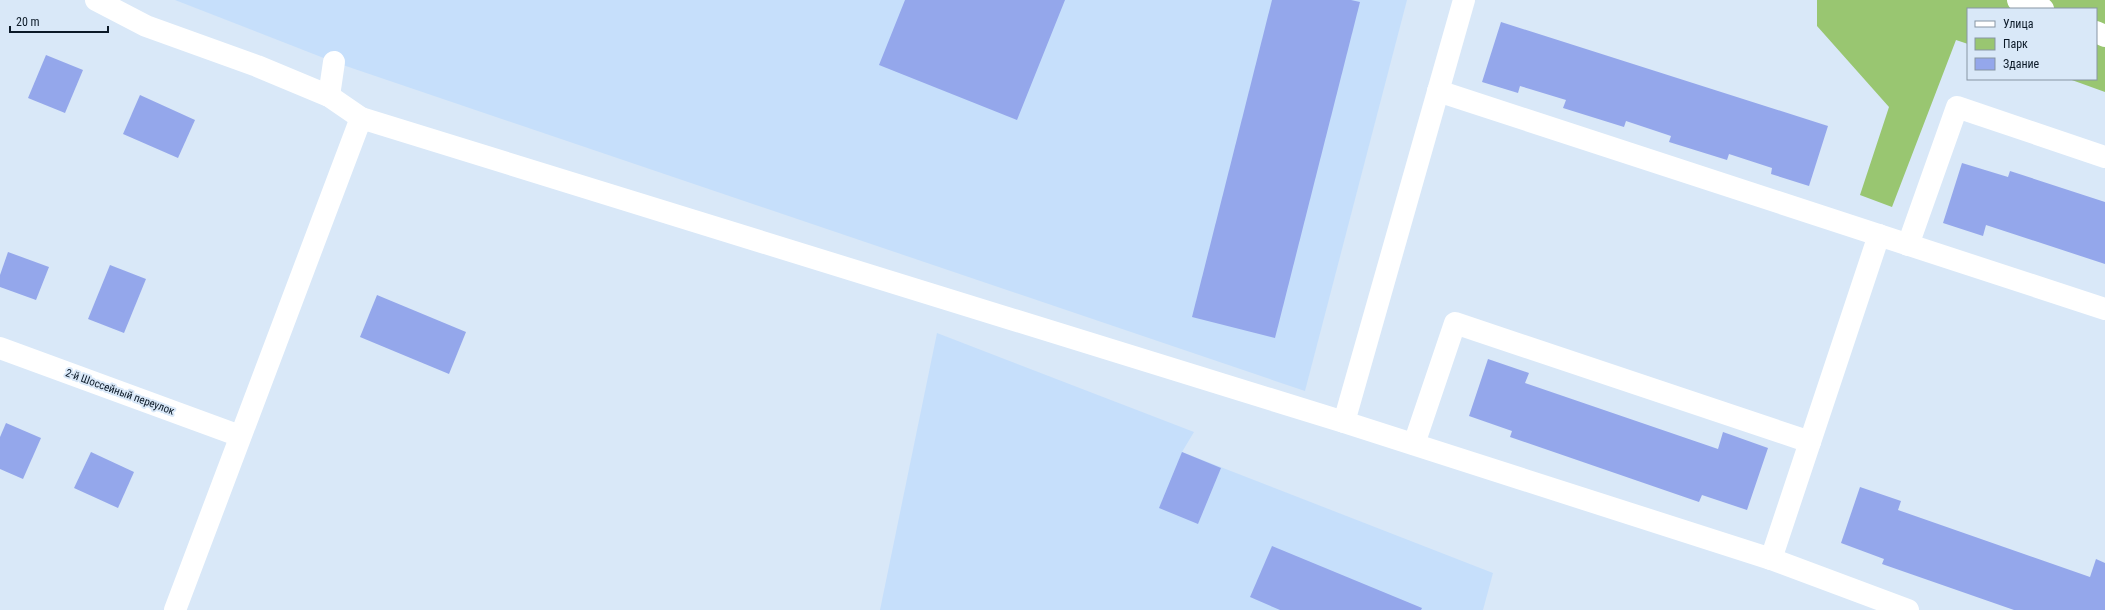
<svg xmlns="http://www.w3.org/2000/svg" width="2105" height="610" font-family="'Roboto Condensed',sans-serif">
<rect width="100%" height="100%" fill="#d9e8f8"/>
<g fill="#c6dffb">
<polygon points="175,0 1407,0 1305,391 334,62"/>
<polygon points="937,333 1194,432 1182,452 1493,573 1483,610 880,610"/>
</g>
<polygon fill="#99c671" points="1817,0 2105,0 2105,92 2069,79 2096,79 2096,9 1968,9 1968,44 1956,40 1892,207 1860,195 1889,107 1817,26"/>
<g fill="#94a7eb">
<polygon points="905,0 1065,0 1017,120 879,65"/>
<polygon points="1272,0 1351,0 1360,2 1275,338 1192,317"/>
<polygon points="1501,22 1828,126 1809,186 1771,174 1772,168 1729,154 1727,160 1669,142 1671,136 1626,121 1624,127 1563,108 1566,100 1520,86 1518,93 1482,82"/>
<polygon points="46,55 83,70 65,113 28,98"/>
<polygon points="140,95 195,120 178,158 123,134"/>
<polygon points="1962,163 2008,177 2010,171 2105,202 2105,264 1986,225 1983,236 1943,223"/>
<polygon points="8,252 49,267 36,300 0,287 0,275"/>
<polygon points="110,265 146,279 124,333 88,319"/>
<polygon points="377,295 466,332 449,374 360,337"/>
<polygon points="1488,359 1529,373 1525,383 1718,449 1723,432 1768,448 1747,510 1702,495 1699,502 1510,437 1512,431 1469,416"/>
<polygon points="6,423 41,438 23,479 0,469 0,437"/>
<polygon points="91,452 134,472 118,508 74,488"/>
<polygon points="1182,452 1221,468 1198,524 1159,508"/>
<polygon points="1860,487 1901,501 1898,510 2090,577 2096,559 2105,563 2105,610 2014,610 1882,564 1884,559 1841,543"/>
<polygon points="1272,546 1422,608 1421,610 1280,610 1250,597"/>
</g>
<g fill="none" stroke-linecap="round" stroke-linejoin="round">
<g stroke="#fff" stroke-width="22">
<polyline points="96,0 146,26 257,66 329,96 361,118"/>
<polyline points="2018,0 2043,9"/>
<polyline points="2096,32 2105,36"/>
<polyline points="1438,91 2105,309"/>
<polyline points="329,96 334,62"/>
<polyline points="1908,245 1957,107 2105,157"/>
<polyline points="0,348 240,436"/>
<polyline points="1344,422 1464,0"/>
<polyline points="1414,444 1455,323 1810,442"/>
<polyline points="1771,559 1879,235"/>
<polyline points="175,610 361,118 1344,422 1771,559 1908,610"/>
</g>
</g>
<g text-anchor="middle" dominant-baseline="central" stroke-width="4" stroke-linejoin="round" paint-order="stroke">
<g font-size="11" fill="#0b1927" stroke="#d9e8f8">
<text transform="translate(120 392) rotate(20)">2-й Шоссейный переулок</text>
</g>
</g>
<rect x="1967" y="8" width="130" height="72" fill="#d9e8f8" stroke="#8795a4"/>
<rect x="1975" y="21" width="20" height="6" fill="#ffffff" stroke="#8795a4"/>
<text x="2003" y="28" font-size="12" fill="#0b1927">Улица</text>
<rect x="1975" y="38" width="20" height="12" fill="#99c671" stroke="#8795a4"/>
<text x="2003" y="48" font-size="12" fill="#0b1927">Парк</text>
<rect x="1975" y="58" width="20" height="12" fill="#94a7eb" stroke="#8795a4"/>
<text x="2003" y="68" font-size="12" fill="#0b1927">Здание</text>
<path d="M10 26v6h98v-6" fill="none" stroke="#0b1927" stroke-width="2"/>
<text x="16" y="26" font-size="12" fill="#0b1927" stroke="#d9e8f8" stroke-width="3" paint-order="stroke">20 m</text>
</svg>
